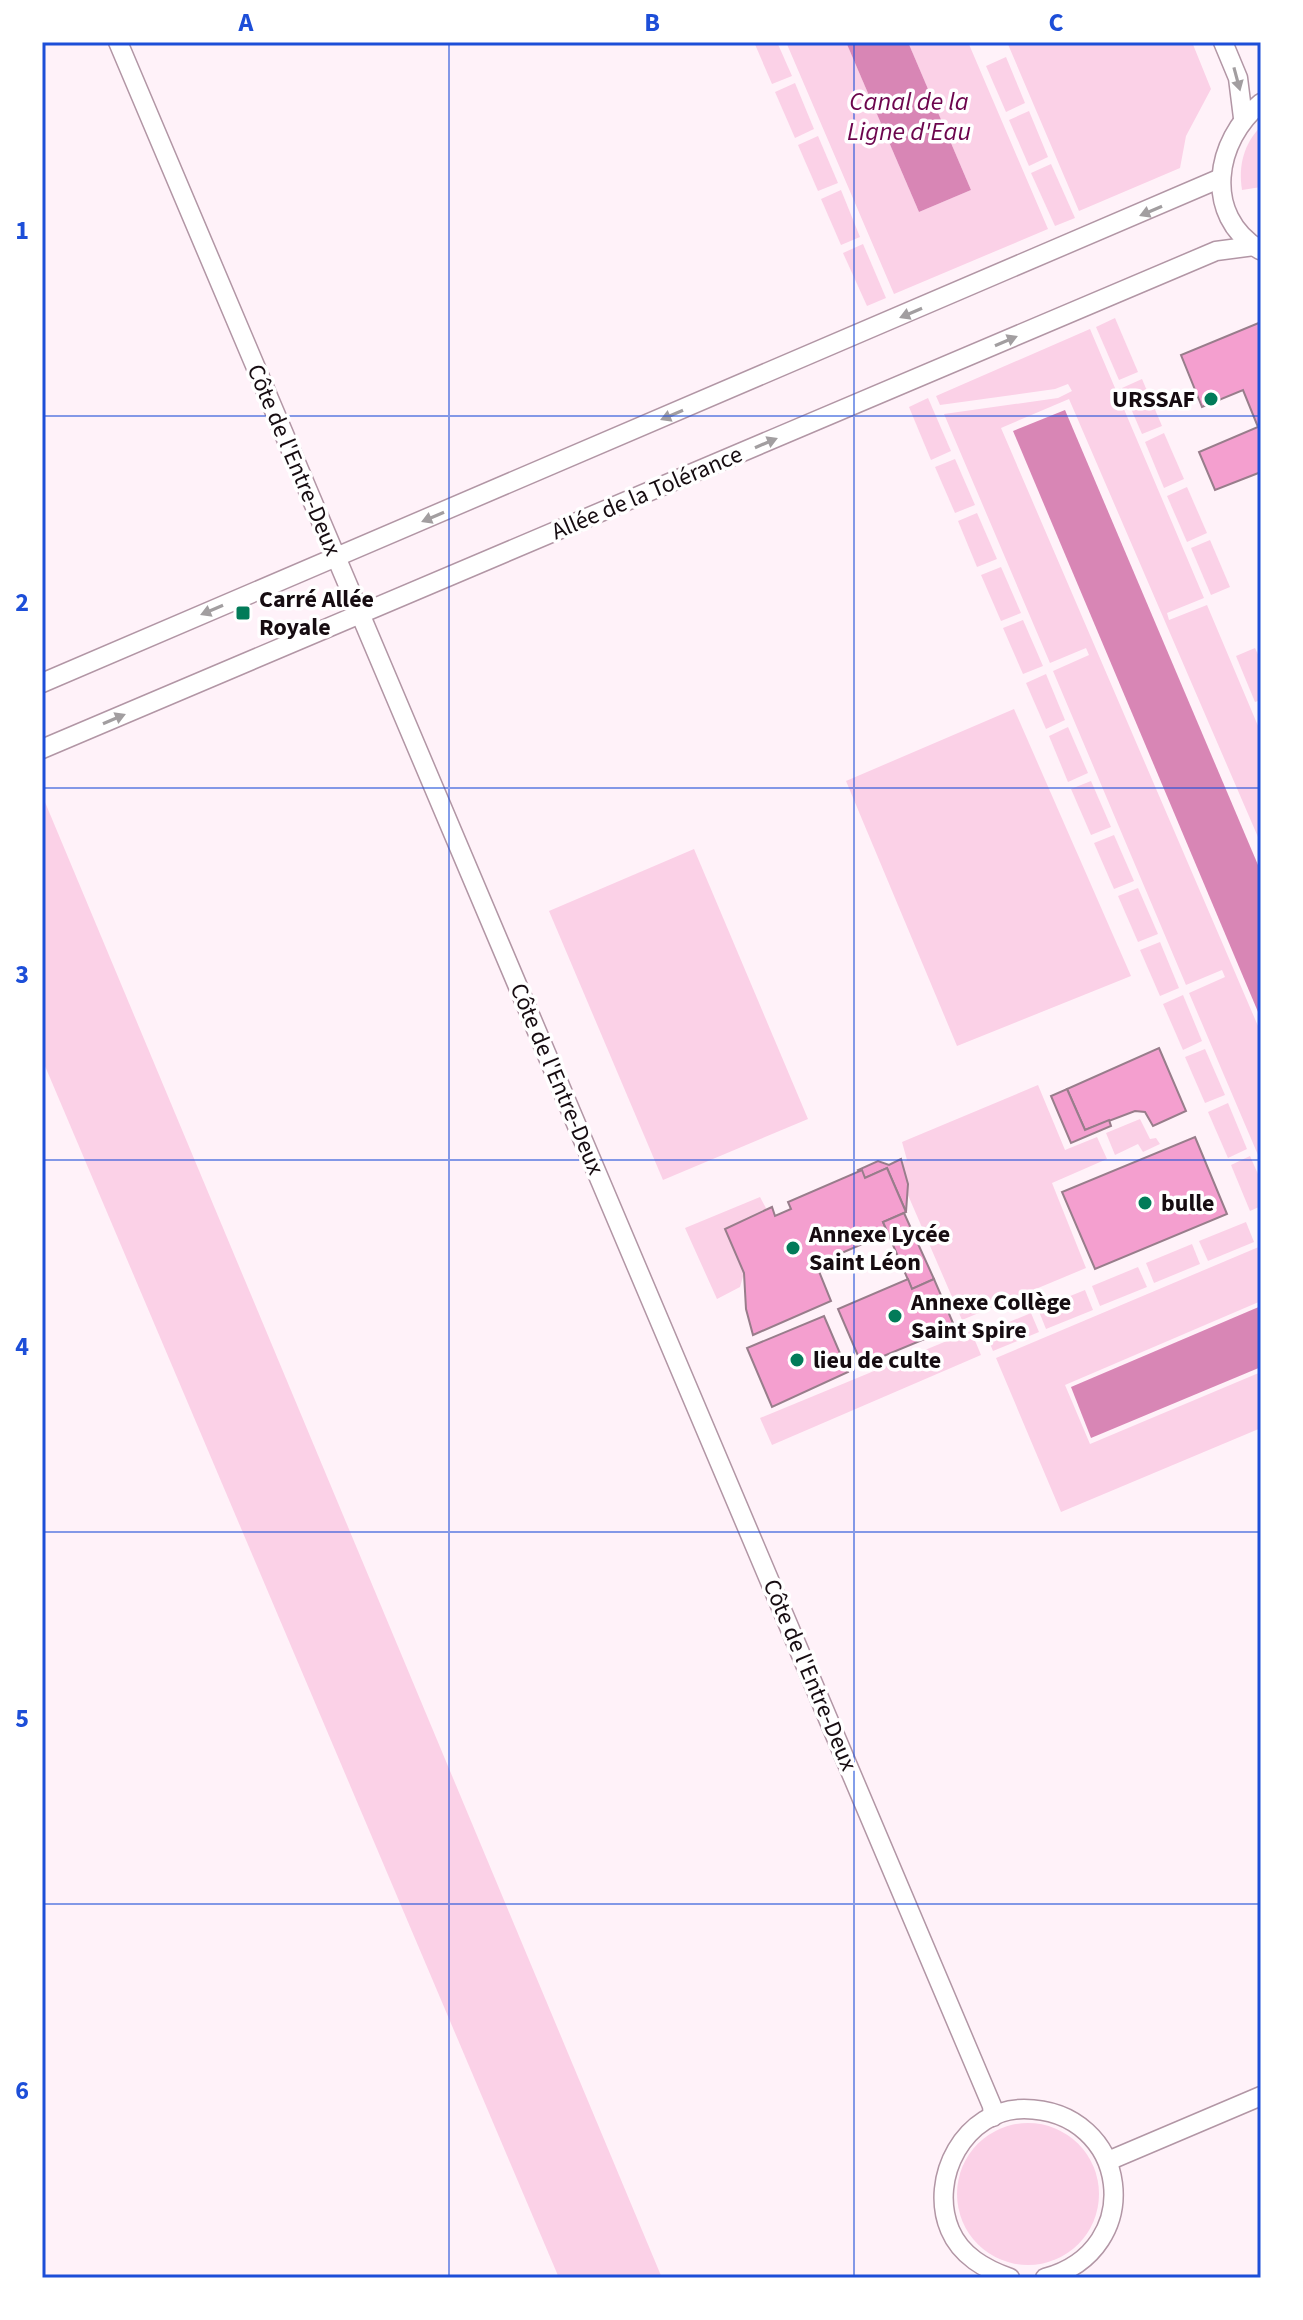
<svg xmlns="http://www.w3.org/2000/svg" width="1303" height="2320" font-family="'Source Sans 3',sans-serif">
<rect width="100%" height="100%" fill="#fff2f9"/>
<g fill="#fbd1e7">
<polygon points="754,42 777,42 792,76 772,84"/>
<polygon points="786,42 846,42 919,212 971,190 908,42 968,42 1048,229 894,294"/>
<polygon points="1007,42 1192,42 1211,89 1186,136 1180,168 1079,211"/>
<polygon points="1006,57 1025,103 1006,112 986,66"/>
<polygon points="795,83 814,129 795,138 775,92"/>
<polygon points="1029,111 1048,157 1029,166 1009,120"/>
<path d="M 1261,126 L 1261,187 L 1242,190 C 1238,165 1244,144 1261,126 Z"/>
<polygon points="818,136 838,183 818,191 798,145"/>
<polygon points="1051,164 1075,218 1055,226 1031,173"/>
<polygon points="841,190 860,237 841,245 821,199"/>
<polygon points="863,244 886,298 867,306 843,253"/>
<polygon points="1115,318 1138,372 1119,380 1096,327"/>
<polygon points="1090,329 1204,598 1167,613 1169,620 1207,605 1261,733 1261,844 1069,399 1001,428 1261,1033 1261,1162 1189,993 1225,977 1222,970 1186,985 1053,671 1089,655 1086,648 1050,663 944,414 1058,398 1072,391 1068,384 1055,389 940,405 936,396"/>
<polygon points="1142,379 1162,426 1142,434 1122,388"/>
<polygon points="928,398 951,451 931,460 909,407"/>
<polygon points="1164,433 1184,479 1164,488 1145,442"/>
<polygon points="955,459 975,505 955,513 935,467"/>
<polygon points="1187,487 1207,533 1187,542 1167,496"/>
<polygon points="977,513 997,559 977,567 958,521"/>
<polygon points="1210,540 1230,587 1211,595 1191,548"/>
<polygon points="1001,567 1021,613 1001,621 981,575"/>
<polygon points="1023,620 1043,666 1023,674 1003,628"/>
<polygon points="1255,648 1261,661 1261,700 1255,702 1236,656"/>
<polygon points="1046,674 1065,720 1046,729 1026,683"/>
<polygon points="1014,709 1131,976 957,1046 846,781"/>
<polygon points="1068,727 1088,773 1068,782 1049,736"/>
<polygon points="1091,781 1111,827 1091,835 1071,789"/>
<polygon points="42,795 662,2278 559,2278 42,1059"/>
<polygon points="1114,835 1134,881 1114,889 1094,843"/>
<polygon points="694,849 808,1119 663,1180 549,911"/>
<polygon points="1138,888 1158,934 1138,942 1118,896"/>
<polygon points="1160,942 1179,988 1160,996 1140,950"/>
<polygon points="1183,995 1202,1041 1183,1050 1163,1004"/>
<polygon points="1205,1049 1225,1095 1205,1103 1185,1057"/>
<polygon points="1038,1085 1065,1150 1097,1137 1107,1159 1052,1183 1086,1268 962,1320 895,1165 907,1160 902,1142"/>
<polygon points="1228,1103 1247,1149 1228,1158 1208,1112"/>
<polygon points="1140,1119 1150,1139 1156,1138 1160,1144 1143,1152 1138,1144 1115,1155 1106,1133"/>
<polygon points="1250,1156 1261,1181 1261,1206 1250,1211 1231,1165"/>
<polygon points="760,1197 767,1210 725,1229 744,1273 740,1287 717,1299 685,1228"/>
<polygon points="1246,1222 1254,1242 1208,1261 1199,1241"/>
<polygon points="1192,1244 1200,1264 1154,1283 1146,1263"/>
<polygon points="1261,1246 1261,1301 1065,1385 1090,1444 1261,1372 1261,1428 1061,1512 996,1358"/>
<polygon points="1138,1267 1147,1287 1100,1306 1092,1286"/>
<polygon points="1085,1290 1093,1310 1046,1329 1038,1309"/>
<polygon points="1031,1313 1039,1332 993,1351 985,1332"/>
<polygon points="971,1331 981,1355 772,1445 760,1418"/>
<circle cx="1028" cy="2194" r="71"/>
</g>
<g fill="#d886b5">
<polygon points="846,42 908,42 971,190 919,212"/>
<polygon points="1065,410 1261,872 1261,1019 1013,431"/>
<polygon points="1261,1306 1261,1367 1091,1438 1071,1387"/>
</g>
<g fill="#f49fcf" stroke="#987d8b" stroke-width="2">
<polygon points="1261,322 1261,472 1215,490 1199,452 1258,427 1243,390 1202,407 1181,355"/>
<polygon points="1159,1048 1186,1111 1153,1126 1145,1112 1135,1111 1085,1130 1067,1089"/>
<polygon points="1067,1089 1085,1130 1109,1120 1111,1126 1071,1143 1051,1096"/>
<polygon points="1195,1137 1227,1214 1095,1269 1062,1192"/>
<polygon points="901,1159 908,1184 906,1212 887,1168 865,1178 858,1170 878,1161 889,1165"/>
<polygon points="887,1168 906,1212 883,1222 888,1233 816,1264 831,1301 753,1335 746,1309 744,1273 725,1229 772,1207 775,1216 791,1209 788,1202 862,1170 865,1178"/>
<polygon points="904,1213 934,1279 912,1289 883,1222"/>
<polygon points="908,1279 912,1289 934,1279 953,1323 930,1332 932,1336 862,1365 838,1309"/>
<polygon points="824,1316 848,1372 772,1407 747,1348"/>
</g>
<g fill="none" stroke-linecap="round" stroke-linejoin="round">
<g stroke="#b296a5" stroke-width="21">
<g id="street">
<polyline points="118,42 992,2106 993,2117"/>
<polyline points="1223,42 1238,78 1243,118"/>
<path d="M 1260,250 C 1202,215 1215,140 1261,103"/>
<polyline points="42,683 1221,178"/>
<polyline points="42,749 1216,251 1254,246"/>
<polyline points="1108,2161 1261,2096"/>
<path d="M 1010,2278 C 985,2269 961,2256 950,2230 C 928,2178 965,2109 1024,2109 C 1130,2110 1148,2250 1045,2278"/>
</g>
</g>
<use href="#street" stroke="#fff" stroke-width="18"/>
</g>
<defs><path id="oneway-solid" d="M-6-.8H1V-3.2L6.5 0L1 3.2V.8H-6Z" transform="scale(2)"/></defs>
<g fill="#a29ea0">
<use href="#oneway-solid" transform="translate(1237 79) rotate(75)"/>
<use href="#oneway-solid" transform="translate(1151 211) rotate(157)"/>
<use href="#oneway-solid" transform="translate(911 313) rotate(157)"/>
<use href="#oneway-solid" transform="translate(1006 341) rotate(-23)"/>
<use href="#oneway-solid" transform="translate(672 415) rotate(157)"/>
<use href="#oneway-solid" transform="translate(766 443) rotate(-23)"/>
<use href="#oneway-solid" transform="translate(433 517) rotate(157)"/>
<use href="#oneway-solid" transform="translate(212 610) rotate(157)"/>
<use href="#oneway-solid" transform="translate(114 719) rotate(-23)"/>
</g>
<path fill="none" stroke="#1d4ed8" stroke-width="2" stroke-opacity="0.55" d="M 449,42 L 449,2278M 854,42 L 854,2278M 42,416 L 1261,416M 42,788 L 1261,788M 42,1160 L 1261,1160M 42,1532 L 1261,1532M 42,1904 L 1261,1904"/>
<g fill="#027b59" stroke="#fff" stroke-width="3">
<circle cx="1211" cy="399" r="8"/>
<rect x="235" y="605" width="16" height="16" rx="4"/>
<circle cx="1145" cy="1203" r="8"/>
<circle cx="793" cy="1248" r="8"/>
<circle cx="895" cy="1316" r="8"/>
<circle cx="797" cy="1360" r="8"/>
</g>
<g text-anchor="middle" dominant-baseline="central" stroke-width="7" stroke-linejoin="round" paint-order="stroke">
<g font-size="24" font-weight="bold" fill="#160c11" stroke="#fff" text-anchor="start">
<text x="1195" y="399" text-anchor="end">URSSAF</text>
<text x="259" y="599">Carré Allée<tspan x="259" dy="28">Royale</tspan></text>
<text x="1161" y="1203">bulle</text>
<text x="809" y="1234">Annexe Lycée<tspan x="809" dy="28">Saint Léon</tspan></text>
<text x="911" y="1302">Annexe Collège<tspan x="911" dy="28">Saint Spire</tspan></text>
<text x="813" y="1360">lieu de culte</text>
</g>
<g font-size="24" fill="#160c11" stroke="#fff">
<text transform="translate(294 460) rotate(67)">Côte de l'Entre-Deux</text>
<text transform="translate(647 493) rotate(-23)">Allée de la Tolérance</text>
<text transform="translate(557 1079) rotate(67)">Côte de l'Entre-Deux</text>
<text transform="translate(810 1675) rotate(67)">Côte de l'Entre-Deux</text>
</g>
<g font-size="26" font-style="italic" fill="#6c054d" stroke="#fff">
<text x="909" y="101">Canal de la<tspan x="909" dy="30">Ligne d'Eau</tspan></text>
</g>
</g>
<rect width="1303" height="2320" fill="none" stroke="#ffffff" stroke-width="88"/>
<rect x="44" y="44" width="1215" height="2232" fill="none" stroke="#1d4ed8" stroke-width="3"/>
<g font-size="26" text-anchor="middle" font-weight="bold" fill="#1d4ed8">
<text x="246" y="31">A</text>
<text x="652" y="31">B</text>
<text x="1056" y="31">C</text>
<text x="22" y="239">1</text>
<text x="22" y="611">2</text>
<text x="22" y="983">3</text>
<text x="22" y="1355">4</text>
<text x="22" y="1727">5</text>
<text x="22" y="2099">6</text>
</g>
</svg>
